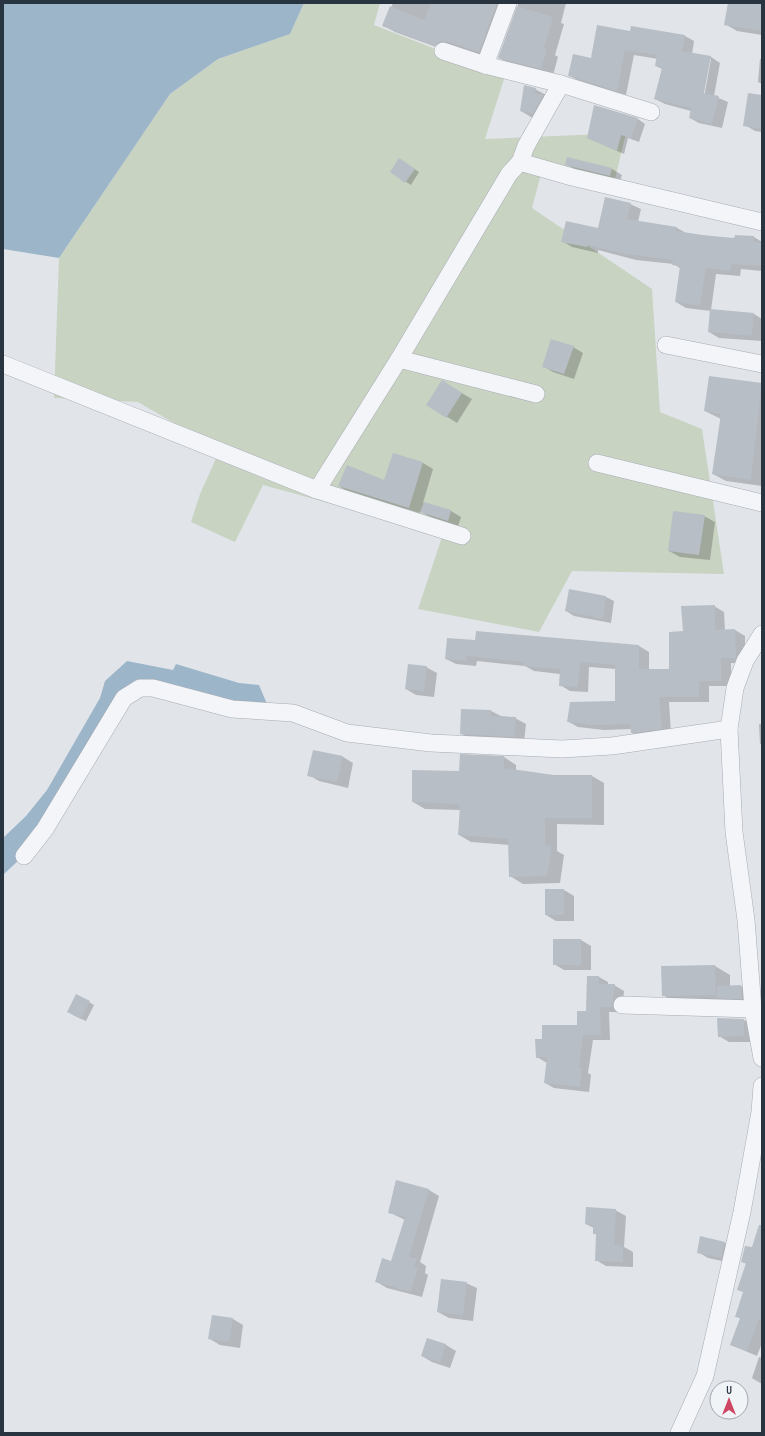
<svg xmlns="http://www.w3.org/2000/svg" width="765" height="1436" font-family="'Sofia Sans Condensed',sans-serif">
<rect width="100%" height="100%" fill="#e1e5ea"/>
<polygon fill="#c8d3c2" points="304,3 380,3 374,25 505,76 485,139 626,133 613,187 541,174 532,208 652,289 660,412 702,429 724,574 572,571 539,632 418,609 445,528 336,505 263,485 235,542 191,522 200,494 218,454 179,426 138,402 54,398 59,258 170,94 218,59 290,34"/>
<g fill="#9cb5c9">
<polygon points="3,3 304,3 290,34 218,59 170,94 59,258 3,249"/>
<polygon points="127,661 173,670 176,664 239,683 259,685 267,704 250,707 135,683 22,857 3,875 3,838 26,816 47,790 100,698 105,681"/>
</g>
<g fill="#0003" fill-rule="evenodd">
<polygon points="393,3 512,3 490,58 447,51 395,32 384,26"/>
<polygon points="518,3 566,3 561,23 564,24 555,55 558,57 553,75 511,64 499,58 518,6"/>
<polygon points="729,3 762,3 762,35 737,31 725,24"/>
<path d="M 631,32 L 685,36 L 694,41 L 692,54 L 711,57 L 720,63 L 714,96 L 728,102 L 722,128 L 699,123 L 690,118 L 691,111 L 665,104 L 655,99 L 662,69 L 656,66 L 658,59 L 634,55 L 626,95 L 579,81 L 569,75 ZM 709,59 L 711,59 L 704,98 L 702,97 Z"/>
<polygon points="760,59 762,59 762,84 758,82"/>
<polygon points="535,89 546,95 543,119 531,117 521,111"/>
<polygon points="762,109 762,132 755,131 745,125"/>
<polygon points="638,119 645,124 639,142 628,138 624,154 588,138"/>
<polygon points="404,162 419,172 411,185 391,172"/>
<polygon points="566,164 612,169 622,175 620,181 577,170"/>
<polygon points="630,204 641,209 638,222 677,228 686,233 735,240 736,236 754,237 762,242 762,271 741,269 740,276 716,274 711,310 754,314 762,319 762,341 719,338 709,332 711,311 686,308 676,302 681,269 674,264 636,260 598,250 598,253 572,247 562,241 599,229"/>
<polygon points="573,347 583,353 574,379 553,372 543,366"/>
<polygon points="710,377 762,384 762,486 726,481 713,474 721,419 705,411"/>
<polygon points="453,388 472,399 457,423 428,405"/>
<polygon points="423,463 433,469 423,503 451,511 461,517 458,526 432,518 420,511 420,513 349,492 339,486 385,482"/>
<polygon points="704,516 715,522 710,560 680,557 669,551"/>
<polygon points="606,597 614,601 611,623 574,616 566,611"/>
<polygon points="714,606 724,612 725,630 735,630 745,636 745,663 731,663 731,686 709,686 709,702 669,702 671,734 642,738 632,733 632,729 604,730 578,727 569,722 616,702 616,669 589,667 588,692 570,691 560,685 560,674 534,671 525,666 477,661 476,666 456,664 446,659 476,641 639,646 649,652 649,670 670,670 684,632"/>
<polygon points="426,667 437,673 434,697 416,695 406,689"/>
<polygon points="491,711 501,716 515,718 526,724 524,742 472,740 462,734"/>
<polygon points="759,724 762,724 762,745 760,744"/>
<polygon points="314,751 343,757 353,763 348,788 319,781 309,775"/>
<polygon points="504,757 516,765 516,771 554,776 592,776 604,783 604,825 557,824 557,851 564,855 560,883 523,884 510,876 510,845 471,842 459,835 461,810 425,809 413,802 459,772"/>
<polygon points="546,890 564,890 574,896 574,921 556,921 546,915"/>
<polygon points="554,940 581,940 591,946 591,970 564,970 554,964"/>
<polygon points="715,966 730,975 730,987 741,986 746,989 747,1001 678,1004 663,995"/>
<polygon points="599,977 608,982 608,985 614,985 624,991 622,1012 609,1012 610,1040 593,1040 588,1073 591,1075 589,1092 554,1088 545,1083 547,1063 537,1057 543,1040 578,1026 587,1012"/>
<polygon points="89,1002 94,1005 86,1021 73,1015"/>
<polygon points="744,1020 754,1026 754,1042 729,1042 719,1036"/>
<polygon points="396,1181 429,1190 439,1196 420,1262 426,1266 425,1273 428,1275 422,1297 387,1288 377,1282 392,1262 405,1220 389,1212"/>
<polygon points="615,1210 626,1216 624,1247 633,1252 633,1267 606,1266 596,1260 597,1235 594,1233 594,1228 586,1224"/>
<polygon points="725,1243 735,1249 732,1263 708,1258 698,1252"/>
<polygon points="762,1251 762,1343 757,1356 731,1345 741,1319 736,1316 744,1293 747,1264 742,1262"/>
<polygon points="466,1283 477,1288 473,1321 449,1318 438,1312"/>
<polygon points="233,1319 243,1325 240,1348 220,1345 210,1339"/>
<polygon points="427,1339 446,1345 456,1351 450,1368 432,1362 422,1356"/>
<polygon points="759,1357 762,1358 762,1384 752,1378"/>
</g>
<g fill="#b8bec6">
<polygon points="431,3 497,3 479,52 446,41 441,41 435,46 382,26 390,6 424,20"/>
<polygon points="728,3 762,3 762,31 724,25"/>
<polygon points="517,6 553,17 544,48 547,49 541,69 498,58"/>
<polygon points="597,25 630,31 631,26 685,35 682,51 711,56 704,93 719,96 712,124 689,118 691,108 654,99 662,68 655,66 657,55 625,50 617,91 568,76 573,54 591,58"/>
<polygon points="524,85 536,88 534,93 543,95 533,114 520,111"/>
<polygon points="748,93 762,95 762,129 743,126"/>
<polygon points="594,105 638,118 631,138 621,135 617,151 587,138"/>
<polygon points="567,157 612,168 610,176 565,165"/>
<polygon points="399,158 415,169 405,183 390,172"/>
<polygon points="605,197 631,203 627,219 677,227 676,231 702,235 734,238 735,235 754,236 754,242 762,243 762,266 731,264 730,271 706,268 700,306 675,302 680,266 672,265 673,260 625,254 588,245 587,247 561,242 566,221 598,228"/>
<polygon points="710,309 754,313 752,336 708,332"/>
<polygon points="551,339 574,346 564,374 542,367"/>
<polygon points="709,376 762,383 751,480 712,474 721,414 704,411"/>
<polygon points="442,380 462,393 446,418 426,405"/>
<polygon points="393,453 423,462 409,508 338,486 347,465 384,480"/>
<polygon points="424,502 451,510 448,521 420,512"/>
<polygon points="673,511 705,515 699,555 668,551"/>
<polygon points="569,589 606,596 603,619 565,611"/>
<polygon points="715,605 715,630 735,629 736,658 721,658 721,681 699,681 699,697 659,697 662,729 631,733 630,724 593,725 567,722 570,702 615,701 615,665 580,662 578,687 559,686 560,669 523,666 524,662 467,656 467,661 445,659 447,638 475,640 476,631 639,645 639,669 669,669 669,632 683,631 681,606"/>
<polygon points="408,664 427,666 424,691 405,689"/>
<polygon points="461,709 491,710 491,716 516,717 514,737 460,734"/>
<polygon points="313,750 343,756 337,782 307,776"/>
<polygon points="460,754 504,756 504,768 554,775 592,775 592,818 545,818 545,845 552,846 547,876 509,877 508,839 458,835 460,806 458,806 458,804 412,802 412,770 459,771"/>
<rect x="545" y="889" width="19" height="26"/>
<rect x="553" y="939" width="28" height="26"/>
<polygon points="715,965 716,995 662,996 661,966"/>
<polygon points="587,976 599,976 599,984 615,984 612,1007 600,1007 601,1035 583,1035 579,1068 582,1068 580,1087 544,1083 547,1057 536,1058 535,1039 542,1039 542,1025 577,1025 577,1011 586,1011"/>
<polygon points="741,985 742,999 717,998 717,986"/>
<polygon points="76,994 90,1001 81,1019 67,1012"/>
<polygon points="717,1018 744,1019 744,1036 718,1037"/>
<polygon points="396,1180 429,1189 409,1257 417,1259 414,1267 418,1268 411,1292 375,1282 382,1258 391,1261 405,1217 388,1213"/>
<polygon points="586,1207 616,1209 614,1245 623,1246 623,1262 595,1261 596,1234 593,1234 593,1225 585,1224"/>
<polygon points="759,1225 762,1225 762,1320 759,1319 747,1351 730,1345 740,1318 735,1317 743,1292 737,1290 746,1263 741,1262 745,1246 752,1247"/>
<polygon points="700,1236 725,1242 721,1258 697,1253"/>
<polygon points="441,1279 467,1282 463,1315 437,1312"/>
<polygon points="212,1315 233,1318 229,1342 208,1339"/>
<polygon points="427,1338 446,1344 440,1363 421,1356"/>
</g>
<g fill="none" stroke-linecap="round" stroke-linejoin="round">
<g stroke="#a6acb4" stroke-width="18">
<g id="minor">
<polyline points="443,51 485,65 561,84"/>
<polyline points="485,65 508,3"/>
<polyline points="520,162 526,146 561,84 651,112"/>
<polyline points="666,345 762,364"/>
<polyline points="3,364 317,490 462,536"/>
<polyline points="536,394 399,359 509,174 520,162 572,177 762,222"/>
<polyline points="597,463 762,503"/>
<polyline points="317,490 399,359"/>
<polyline points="762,634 745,661 735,688 729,729 734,832 746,920 753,1009 762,1058"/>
<polyline points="24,856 45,829 124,698 140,688 153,688 232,709 293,713 347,733 431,743 562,749 612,746 729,729"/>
<polyline points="622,1005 753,1009"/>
<polyline points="679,1433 705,1376 742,1212 760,1112 762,1086"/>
</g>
</g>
<use href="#minor" stroke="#f4f5f8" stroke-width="17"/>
</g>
<rect width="765" height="1436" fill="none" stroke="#293441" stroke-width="8"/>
<g transform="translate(729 1400)"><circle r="19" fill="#f1f4f7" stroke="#a1a7ae"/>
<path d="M0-3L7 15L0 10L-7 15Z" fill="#cd4764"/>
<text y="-6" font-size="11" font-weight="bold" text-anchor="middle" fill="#293441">U</text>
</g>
</svg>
